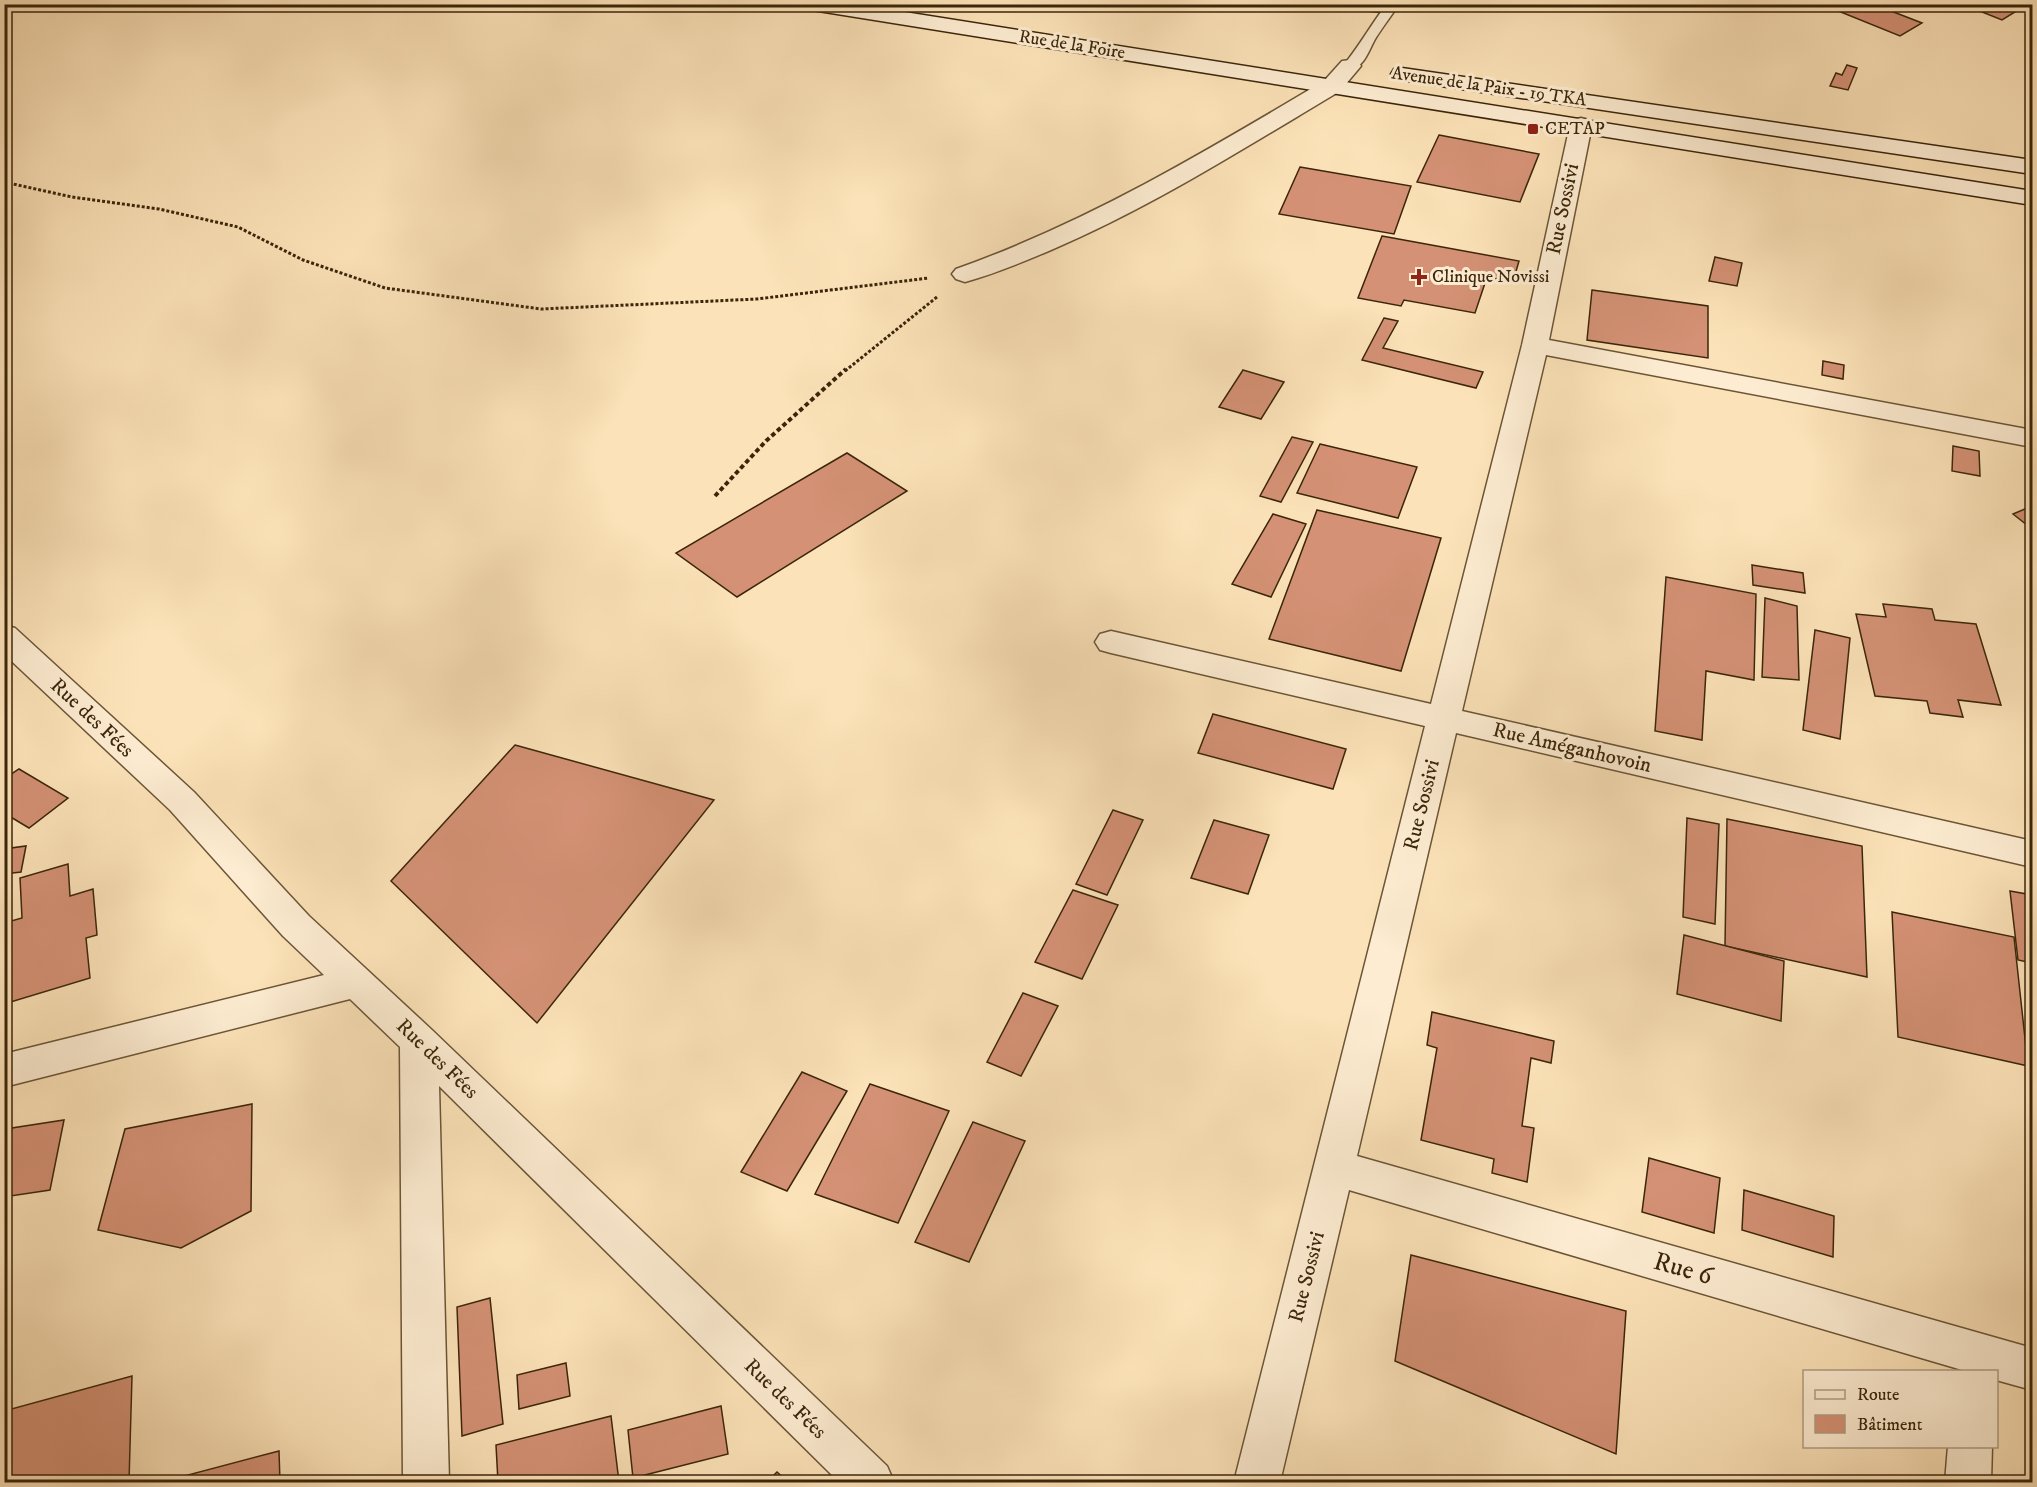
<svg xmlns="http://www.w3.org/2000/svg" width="2037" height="1487" font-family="'IM FELL DW Pica',serif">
<rect width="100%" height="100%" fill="#fce2b8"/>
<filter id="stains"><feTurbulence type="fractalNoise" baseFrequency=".00333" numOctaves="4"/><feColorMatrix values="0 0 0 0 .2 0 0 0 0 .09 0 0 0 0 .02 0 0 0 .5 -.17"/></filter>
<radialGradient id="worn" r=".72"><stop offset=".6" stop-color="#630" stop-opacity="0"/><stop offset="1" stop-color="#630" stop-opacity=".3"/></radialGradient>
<g fill="#d49175" stroke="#3b260b" stroke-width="1.5">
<polygon points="1821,4 1873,4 1922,23 1900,36"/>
<polygon points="1962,4 2028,4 2002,20"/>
<polygon points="1847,65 1857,68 1848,90 1830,86 1836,73 1842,75"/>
<polygon points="1439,135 1539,154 1520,202 1417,182"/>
<polygon points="1300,167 1411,186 1394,234 1279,214"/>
<polygon points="1382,236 1519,261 1513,282 1470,274 1467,280 1485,283 1475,313 1404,300 1401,306 1358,298"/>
<polygon points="1715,257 1742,263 1737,286 1709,281"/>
<polygon points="1592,290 1708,306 1708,358 1587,340"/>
<polygon points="1384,318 1398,321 1383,348 1483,372 1476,388 1362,360"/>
<polygon points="1823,361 1844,365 1843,379 1822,375"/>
<polygon points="1243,370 1284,382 1261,419 1219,407"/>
<polygon points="1292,437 1313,442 1281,502 1260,496"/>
<polygon points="1320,444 1417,467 1398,518 1297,493"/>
<polygon points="1953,446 1979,451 1980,476 1952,471"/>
<polygon points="847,453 907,491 737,597 676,553"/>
<polygon points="2032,506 2032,529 2013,514"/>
<polygon points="1317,510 1441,538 1401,671 1269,639"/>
<polygon points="1273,514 1306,524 1271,597 1232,584"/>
<polygon points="1752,565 1803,573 1805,593 1753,585"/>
<polygon points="1666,577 1756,594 1754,680 1706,671 1702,740 1655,731"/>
<polygon points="1765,598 1797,606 1799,680 1762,677"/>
<polygon points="1883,604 1932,609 1935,620 1976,624 2001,705 1958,700 1963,717 1930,713 1927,701 1875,696 1856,614 1886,617"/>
<polygon points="1815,630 1850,638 1840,739 1803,730"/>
<polygon points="1213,714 1346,749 1333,789 1198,753"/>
<polygon points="515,745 714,800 537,1023 391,881"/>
<polygon points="19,769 68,798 29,828 4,813 4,779"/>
<polygon points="1113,810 1143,820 1107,895 1076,884"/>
<polygon points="1687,818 1719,824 1715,924 1683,917"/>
<polygon points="1727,819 1862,846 1867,977 1725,946"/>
<polygon points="1214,820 1269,835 1248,894 1191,878"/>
<polygon points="26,846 21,872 4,874 4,849"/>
<polygon points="68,864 70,896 93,889 97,935 86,938 90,978 4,1004 4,923 22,918 20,878"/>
<polygon points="1073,890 1118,905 1082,979 1035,962"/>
<polygon points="2010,891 2032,895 2032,963 2018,960"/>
<polygon points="1892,912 2014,937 2028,1066 1898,1037"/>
<polygon points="1684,935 1784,961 1781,1021 1677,994"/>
<polygon points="1023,993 1058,1006 1021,1076 987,1062"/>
<polygon points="1432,1012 1554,1041 1551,1063 1531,1058 1522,1126 1534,1128 1527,1182 1492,1173 1494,1159 1421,1140 1437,1048 1427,1045"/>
<polygon points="802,1072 847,1091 787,1191 741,1172"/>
<polygon points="870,1084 949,1111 898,1223 815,1194"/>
<polygon points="252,1104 251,1211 181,1248 98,1230 125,1129"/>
<polygon points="64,1120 50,1190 4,1197 4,1164 12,1128"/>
<polygon points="973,1122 1025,1141 969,1262 915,1242"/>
<polygon points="1649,1158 1720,1178 1714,1233 1642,1212"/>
<polygon points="1744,1190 1834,1216 1833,1257 1742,1230"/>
<polygon points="1411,1255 1626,1311 1616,1454 1395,1361"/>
<polygon points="490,1298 503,1424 462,1436 457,1307"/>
<polygon points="566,1363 570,1396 519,1409 517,1375"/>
<polygon points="132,1376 129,1482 4,1482 4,1411"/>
<polygon points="721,1406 728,1454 633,1478 628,1430"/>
<polygon points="611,1416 619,1482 498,1482 496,1445"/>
<polygon points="279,1451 280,1482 169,1482 169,1480"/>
<polygon points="777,1472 788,1482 767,1482"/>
</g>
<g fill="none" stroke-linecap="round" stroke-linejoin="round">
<g stroke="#6b5536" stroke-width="3">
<path id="lane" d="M 1342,4 L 1399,4 C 1392,15 1384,25 1377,36 C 1369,48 1366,66 1350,70 L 1343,66 C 1357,49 1368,30 1381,12 L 1348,8 Z"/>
</g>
<g stroke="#6b5536" stroke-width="3">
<g id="street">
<path d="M 1350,60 L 1358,61 L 1361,66 L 1340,91 C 1246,147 1152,207 1051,250 C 1023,262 994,274 965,282 L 956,279 L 952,274 L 956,269 C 1088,222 1205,152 1324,81 L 1342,61 Z"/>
<polygon points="1581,118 1589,120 1592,125 1549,340 2032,430 2032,447 1546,355 1462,711 2032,841 2032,867 1456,733 1357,1156 2032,1348 2032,1390 1996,1380 1996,1372 1969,1372 1349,1190 1280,1482 1234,1482 1425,726 1111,653 1100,650 1095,642 1100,634 1111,631 1431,704 1522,345 1570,125 1573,120"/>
<polygon points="4,625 15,628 194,792 309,916 432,1030 887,1466 894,1482 839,1482 439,1086 449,1482 403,1482 400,1047 350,999 4,1087 4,1054 324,975 283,936 170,810 4,654"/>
<polygon points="1948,1446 1992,1446 1991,1482 1945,1482"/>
</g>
</g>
<g stroke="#3b260b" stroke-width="3">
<g id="secondary">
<polygon points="802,4 854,4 2032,191 2032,205 812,10 805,8"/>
<polygon points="1402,68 2032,160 2032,174 1394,79 1391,74 1394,69"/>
</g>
</g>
<g stroke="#3b260b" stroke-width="3" stroke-dasharray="3 2" stroke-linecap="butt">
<polyline points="4,182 72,197 159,209 238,227 303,260 385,288 541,309 757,299 929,278"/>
<polyline points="845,371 937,297"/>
</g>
<polyline stroke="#3b260b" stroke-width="4" stroke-dasharray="4.5 3" stroke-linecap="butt" points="715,496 766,441 846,369"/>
<use href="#lane" fill="#fdecd1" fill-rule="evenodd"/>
<use href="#street" fill="#fdecd1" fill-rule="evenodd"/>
<use href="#secondary" fill="#fdecd1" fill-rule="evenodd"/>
</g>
<g fill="#8f2418" stroke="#fdecd1" stroke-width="2">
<rect x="1527" y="123" width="12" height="12" rx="3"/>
<path d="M1416 268h6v6h6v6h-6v6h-6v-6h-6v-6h6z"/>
</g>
<g text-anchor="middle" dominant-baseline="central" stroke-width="6" stroke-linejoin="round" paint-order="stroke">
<g font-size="18" fill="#3b260b" stroke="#fdecd1">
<text transform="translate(1072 45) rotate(9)">Rue de la Foire</text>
<text transform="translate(1489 87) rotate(8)">Avenue de la Paix - 19 TKA</text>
</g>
<g font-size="18" fill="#3b260b" stroke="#fdecd1" text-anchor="start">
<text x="1545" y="129">CETAP</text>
<text x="1432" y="277">Clinique Novissi</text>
</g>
<g font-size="21" fill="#3b260b" stroke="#fdecd1">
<text transform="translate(1563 209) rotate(-78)">Rue Sossivi</text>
<text transform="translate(92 718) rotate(43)">Rue des Fées</text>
<text transform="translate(1572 748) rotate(13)">Rue Améganhovoin</text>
<text transform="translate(1422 805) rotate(-76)">Rue Sossivi</text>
<text transform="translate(437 1059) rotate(44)">Rue des Fées</text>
<text transform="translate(1307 1277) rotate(-76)">Rue Sossivi</text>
<text transform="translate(785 1399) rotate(44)">Rue des Fées</text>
</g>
<g font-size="26" fill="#3b260b" stroke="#fdecd1">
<text transform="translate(1683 1269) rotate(16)">Rue 6</text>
</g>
</g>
<rect width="2037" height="1487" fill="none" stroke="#fce2b8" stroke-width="24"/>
<rect x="6" y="6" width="2025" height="1475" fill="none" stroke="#3b260b" stroke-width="3"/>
<rect x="12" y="12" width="2013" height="1463" fill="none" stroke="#3b260b" stroke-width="1.5"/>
<rect x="1803" y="1370" width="195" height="78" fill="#fdecd1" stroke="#af9d82" stroke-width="1.5"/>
<rect x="1815" y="1390" width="30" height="9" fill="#fdecd1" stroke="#af9d82" stroke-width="1.5"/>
<text x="1857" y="1400" font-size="18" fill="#3b260b">Route</text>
<rect x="1815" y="1415" width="30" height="18" fill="#d49175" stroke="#af9d82" stroke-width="1.5"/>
<text x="1857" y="1430" font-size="18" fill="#3b260b">Bâtiment</text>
<rect width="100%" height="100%" filter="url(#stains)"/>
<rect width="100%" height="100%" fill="url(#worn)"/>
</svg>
